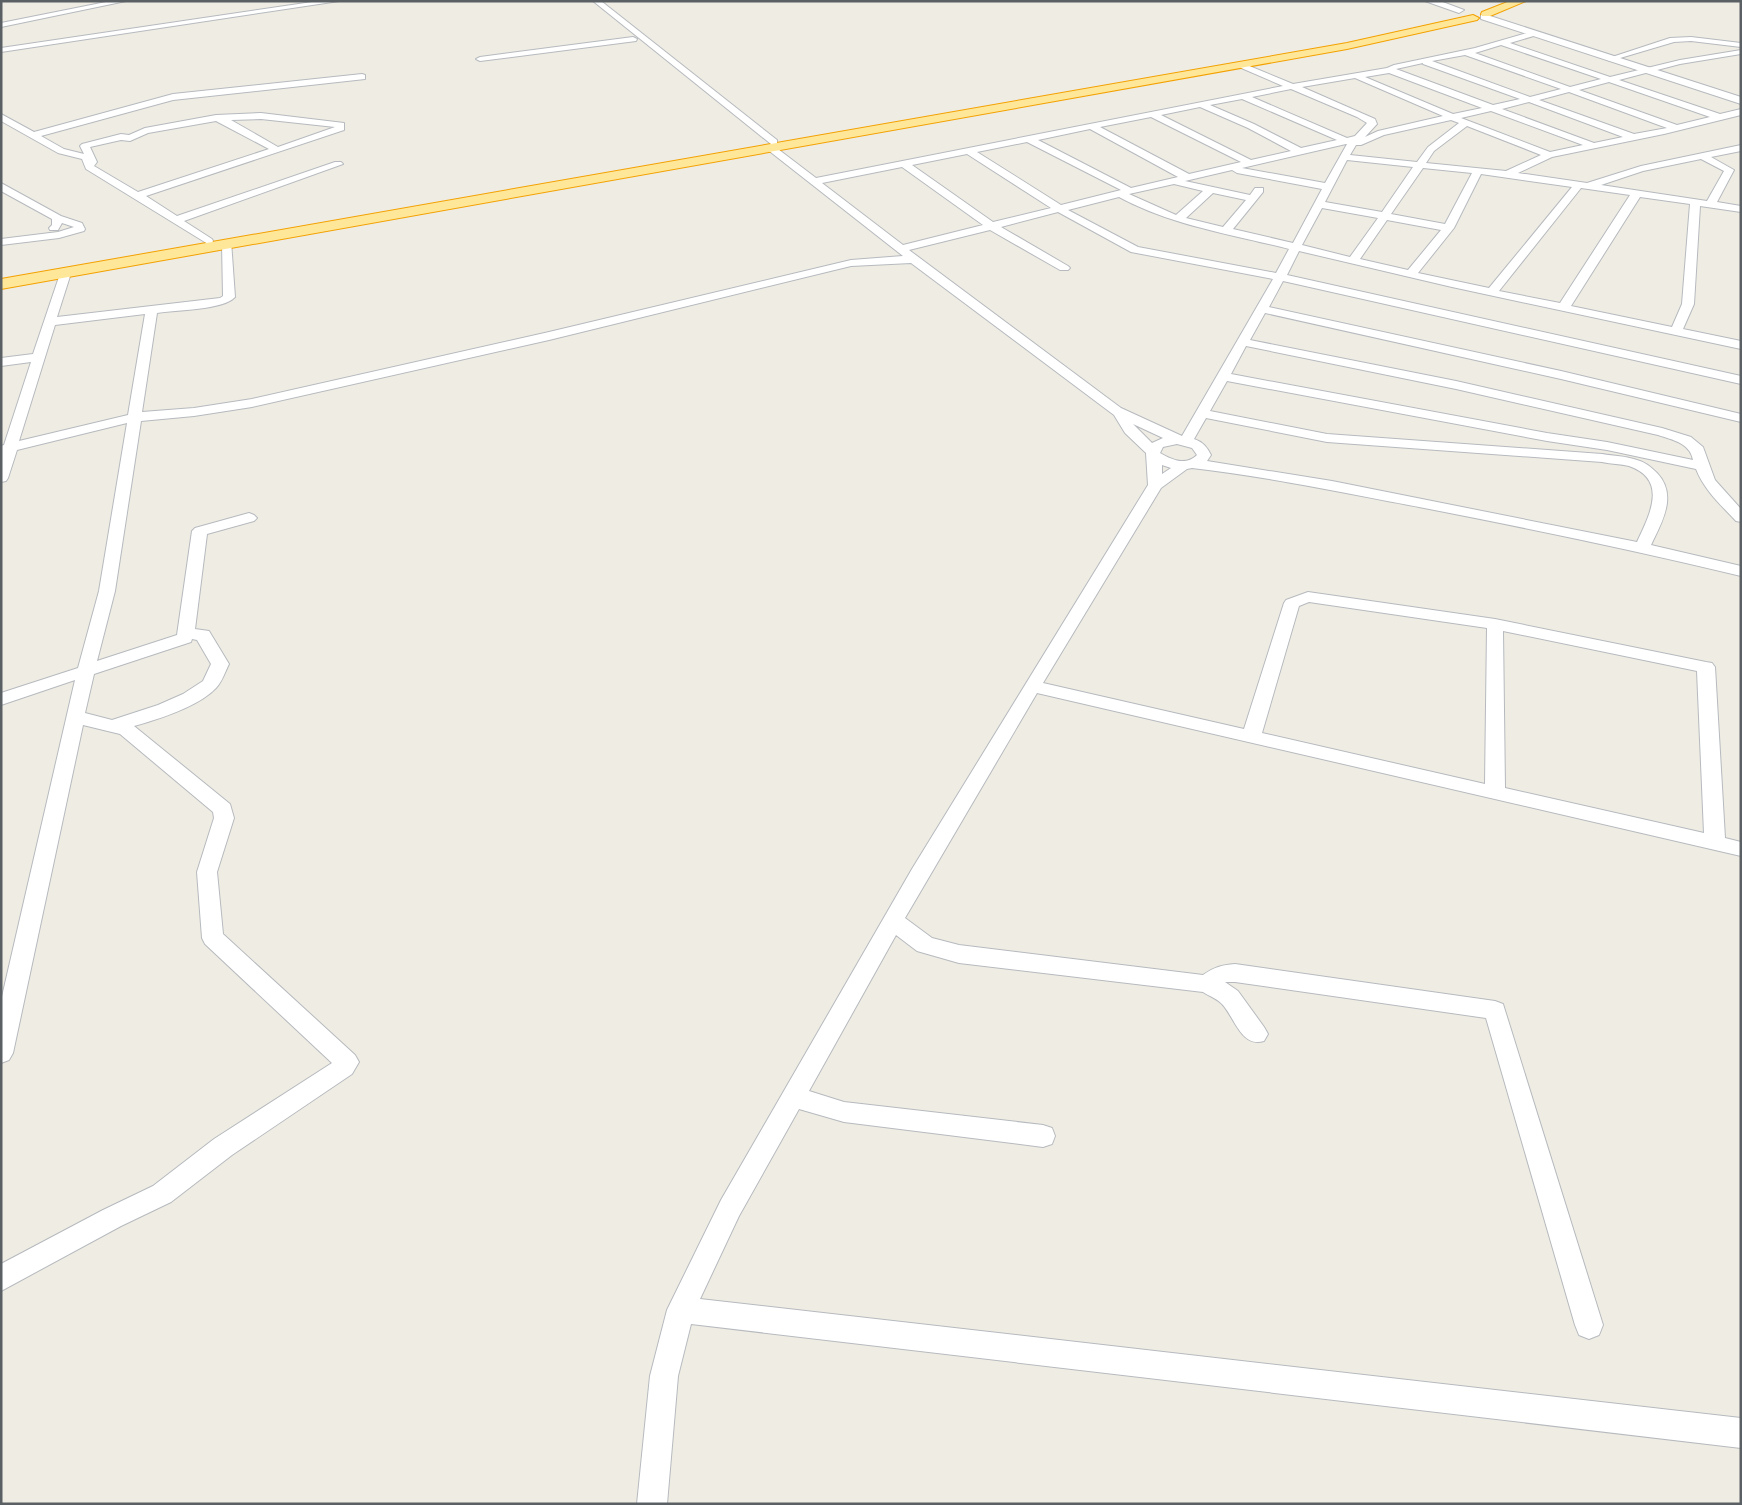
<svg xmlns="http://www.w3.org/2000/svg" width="1742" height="1505" font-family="Commissioner,sans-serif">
<rect width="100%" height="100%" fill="#efece3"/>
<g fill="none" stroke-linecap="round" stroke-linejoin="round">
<g stroke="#b6babe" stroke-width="2">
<g id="minor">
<polygon points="111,1 126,1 1,27 1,23"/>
<polygon points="319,1 339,1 1,52 1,48"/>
<polygon points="593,1 601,1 777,140 777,144 771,144"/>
<path d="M 1534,31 L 1538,33 L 1537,35 L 1510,43 L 1610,77 L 1680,60 L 1741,50 L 1741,54 L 1680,64 L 1619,80 L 1720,114 L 1741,109 L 1741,115 L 1664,134 L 1552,157 L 1518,173 L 1587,183 L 1641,166 L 1741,145 L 1741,151 L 1711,157 L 1734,170 L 1717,202 L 1741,206 L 1741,212 L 1700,206 L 1694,304 L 1683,329 L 1741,341 L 1741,349 L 1452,287 L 1299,251 L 1287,275 L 1741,376 L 1741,384 L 1283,281 L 1269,307 L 1561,371 L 1741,414 L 1741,422 L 1561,379 L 1265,313 L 1250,340 L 1456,381 L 1662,428 L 1691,437 L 1703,447 L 1715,480 L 1741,509 L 1741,522 L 1736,521 C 1721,505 1704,490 1696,469 L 1607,450 L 1547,441 L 1227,381 L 1210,411 L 1327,434 L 1602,454 C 1614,456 1626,456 1637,460 C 1645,462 1651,467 1657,473 C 1678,495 1662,522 1651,545 L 1741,566 L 1741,576 C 1634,550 1527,528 1419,507 C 1344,493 1269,477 1192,468 L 1187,469 L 1161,488 L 1043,683 L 1244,729 L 1284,603 L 1286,600 L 1308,592 L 1495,619 L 1706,662 L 1712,663 L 1715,667 L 1725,838 L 1741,842 L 1741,856 L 1037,693 L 905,918 L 932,938 L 959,945 L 1203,975 C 1214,967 1222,965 1235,964 L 1495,1001 L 1503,1004 L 1603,1325 L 1599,1335 L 1589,1339 L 1579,1335 L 1575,1325 L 1486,1018 L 1235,982 L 1225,982 L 1238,991 L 1264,1027 L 1268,1034 L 1264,1041 C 1242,1048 1235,1019 1223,1005 C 1218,999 1209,996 1203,992 L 959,963 L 917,951 L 896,935 L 809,1091 L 844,1102 L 1043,1125 L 1052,1128 L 1055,1136 L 1052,1144 L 1043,1147 L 844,1122 L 799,1109 L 739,1216 L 700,1299 L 1741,1418 L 1741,1448 L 691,1324 L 678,1376 L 667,1504 L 637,1504 L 650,1376 L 667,1310 L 721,1200 L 912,869 L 1148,485 L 1146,453 L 1125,433 L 1114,415 L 911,263 L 851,266 L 549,340 L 252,407 L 194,416 L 141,421 L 115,591 L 97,661 L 177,635 L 192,531 L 195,528 L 249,513 L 254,515 L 257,518 L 254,521 L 207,534 L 195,629 L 209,631 L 229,664 C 225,672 222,682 216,688 C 198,707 159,719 134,726 L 230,804 L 234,818 L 217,872 L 223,934 L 355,1055 L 359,1062 L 352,1074 L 232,1155 L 171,1202 L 121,1226 L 1,1291 L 1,1264 L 103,1210 L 153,1186 L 214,1139 L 332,1063 L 205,944 L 202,938 L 197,872 L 214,818 L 213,812 L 120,734 L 83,725 L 13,1053 L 9,1060 L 1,1063 L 1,1001 L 75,680 L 1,705 L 1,693 L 78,668 L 99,591 L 127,423 L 17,450 L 8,478 L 6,481 L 1,482 L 1,446 L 4,445 L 31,362 L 1,366 L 1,358 L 33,354 L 61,271 L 69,271 L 71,273 L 57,317 L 220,298 L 223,296 L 222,243 L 223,241 L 231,241 L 235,297 C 224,310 175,310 157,313 L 142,412 L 194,408 L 252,399 L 549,332 L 851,260 L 903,256 L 768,150 L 768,146 L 774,146 L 816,178 L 1283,86 L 1239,67 L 1238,65 L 1242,63 L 1293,84 L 1387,68 L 1394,65 L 1475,48 ZM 1501,45 L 1601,79 L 1570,87 L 1475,53 ZM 1465,55 L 1561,89 L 1530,97 L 1432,61 ZM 1423,63 L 1423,64 L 1520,99 L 1493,105 L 1396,69 ZM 1389,73 L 1482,108 L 1453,114 L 1365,77 ZM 1355,78 L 1443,116 L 1378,131 L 1365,137 L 1377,124 L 1375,119 L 1302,87 ZM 1609,82 L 1710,117 L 1677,125 L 1579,90 ZM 1291,89 L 1357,117 L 1367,123 L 1355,136 L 1347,138 L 1252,97 ZM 1569,92 L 1667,128 L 1634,134 L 1539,100 ZM 1242,99 L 1337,140 L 1301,148 L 1254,124 L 1210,105 ZM 1529,102 L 1623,137 L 1594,143 L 1502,109 ZM 1200,107 L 1248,128 L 1291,151 L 1251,160 L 1161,115 ZM 1491,111 L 1583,145 L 1550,152 L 1461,118 ZM 1151,117 L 1241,162 L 1189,174 L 1100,127 ZM 1451,120 L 1459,123 L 1428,147 L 1417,162 L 1350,155 L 1356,145 L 1361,145 L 1384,135 ZM 1467,126 L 1541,155 L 1506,171 L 1426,163 L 1434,151 ZM 1090,129 L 1178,177 L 1131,188 L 1038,140 ZM 1027,142 L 1121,190 L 1061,205 L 977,152 ZM 1347,144 L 1325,183 L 1242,168 L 1346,144 ZM 967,154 L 1051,208 L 993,222 L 912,165 ZM 1701,159 L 1724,171 L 1707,201 L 1601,185 L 1643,171 ZM 1347,160 L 1413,167 L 1382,212 L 1325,202 ZM 902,167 L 983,225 L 903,245 L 822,183 ZM 1423,168 L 1472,173 L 1445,224 L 1391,214 ZM 1232,170 L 1237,173 L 1322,189 L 1293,243 L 1233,229 L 1263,192 L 1263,188 L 1255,188 L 1250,195 L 1185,181 ZM 1481,174 L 1572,187 L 1489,288 L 1418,273 L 1454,228 ZM 1174,184 L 1203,191 L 1176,215 L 1129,194 ZM 1581,188 L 1630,195 L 1560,303 L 1499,291 ZM 1213,193 L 1246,200 L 1223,227 L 1186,218 ZM 1119,197 C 1173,226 1231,234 1289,249 L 1276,273 L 1138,247 L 1068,210 ZM 1640,197 L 1690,204 L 1682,304 L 1672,327 L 1571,306 ZM 1322,208 L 1378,218 L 1350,257 L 1302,245 ZM 1058,212 L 1131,252 L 1273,279 L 1182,436 L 1121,408 L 909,250 L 990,230 L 1060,270 L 1068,270 L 1070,268 L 1068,266 L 1001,227 ZM 1387,220 L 1441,230 L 1408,270 L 1360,259 ZM 145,314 L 128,415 L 19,441 L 55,325 ZM 1246,346 L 1456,389 L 1658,435 C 1673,440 1690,443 1693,460 L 1607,442 L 1547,433 L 1231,374 ZM 1206,418 L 1327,442 L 1602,462 C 1611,464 1621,464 1629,466 C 1669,480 1649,516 1637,542 L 1332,481 L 1207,461 L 1211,455 C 1207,447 1203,442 1194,439 ZM 1133,424 L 1163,438 L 1152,443 ZM 1177,444 L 1192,448 L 1197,455 C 1186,466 1172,460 1160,453 L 1163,447 ZM 1162,465 L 1171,468 L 1162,474 ZM 1309,602 L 1487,628 L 1485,784 L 1262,733 L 1299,606 ZM 1503,631 L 1697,671 L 1704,833 L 1505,788 ZM 192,639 L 197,640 L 211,664 L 203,681 L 183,694 L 158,705 L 112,720 L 85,713 L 94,674 L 191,642 Z"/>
<polygon points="633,37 637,39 636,41 480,61 476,59 480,57"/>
<polygon points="1691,37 1741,43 1741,47 1691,41 1674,42 1610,61 1606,59 1670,38"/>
<path d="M 362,74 L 365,75 L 365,79 L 173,100 L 41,136 L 64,149 L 84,154 L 80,146 L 82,144 L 121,134 L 129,135 L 145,128 L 216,115 L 261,113 L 344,123 L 344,130 L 146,196 L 177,216 L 335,162 L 341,162 L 343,164 L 184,221 L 212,239 L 213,241 L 212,243 L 208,244 L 86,169 L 82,159 L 58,153 L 1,121 L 1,114 L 34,132 L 173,94 ZM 261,119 L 335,127 L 278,147 L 231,120 ZM 216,121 L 269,149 L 138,192 L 94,166 L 97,162 L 90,147 L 121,140 L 130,141 L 148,133 Z"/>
<polygon points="1,183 61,216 82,223 85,229 84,231 59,238 1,245 1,239 58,232 74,227 62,223 58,230 50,230 49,228 52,225 52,219 1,191"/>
</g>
</g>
<g stroke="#b6babe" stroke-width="2">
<g id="tertiary">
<polygon points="1425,1 1440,1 1464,10 1459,13"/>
<polygon points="1484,14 1741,97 1741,104 1481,19 1481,15"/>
</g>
</g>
<g stroke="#f3a100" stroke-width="2">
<g id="trunk">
<polygon points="1510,1 1526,1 1490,16 1482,16 1481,14 1482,12"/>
<polygon points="1473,15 1479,18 1477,20 1347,49 1,289 1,279 1347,43"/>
</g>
</g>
<use href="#minor" fill="#fff" fill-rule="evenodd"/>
<use href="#tertiary" fill="#fff" fill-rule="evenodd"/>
<use href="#trunk" fill="#ffe79a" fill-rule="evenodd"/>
</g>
<rect width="1742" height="1505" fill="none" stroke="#5b6065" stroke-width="5"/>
</svg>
